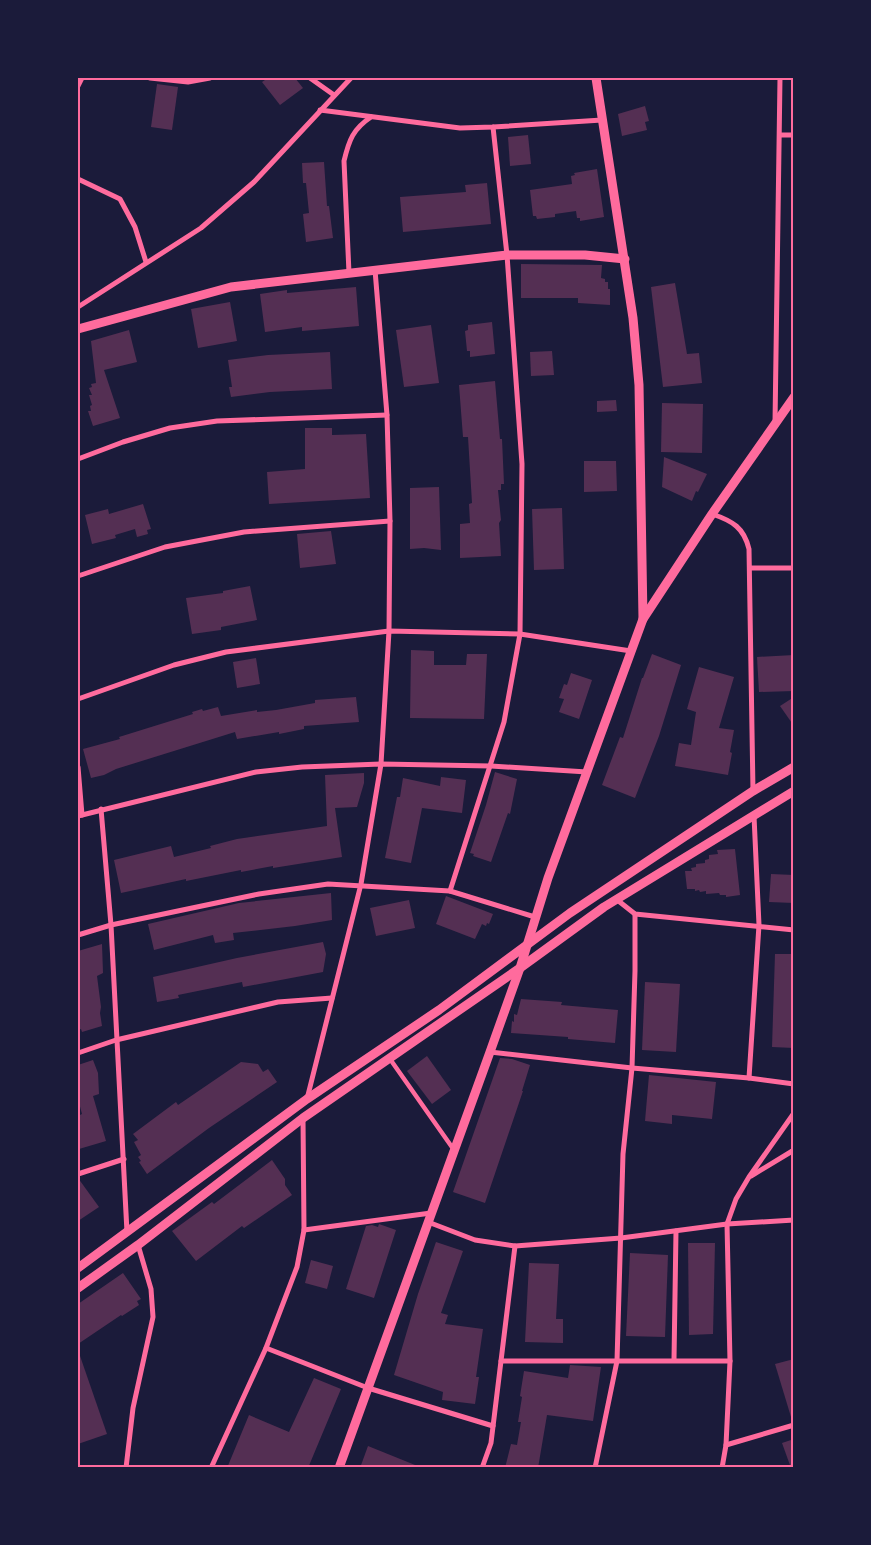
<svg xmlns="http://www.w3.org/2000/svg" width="871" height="1545" font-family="Manrope,sans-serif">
<rect width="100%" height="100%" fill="#1b1b3a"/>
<g fill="#542f53">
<polygon points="268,78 295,78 303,88 280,105 262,82"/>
<polygon points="157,84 178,87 172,130 151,127"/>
<polygon points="645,106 649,121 645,122 647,130 622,136 618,114"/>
<polygon points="528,135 531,164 510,166 508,137"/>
<polygon points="324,162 327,206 329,206 333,238 306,242 303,214 309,213 306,183 303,183 302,163"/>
<polygon points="597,169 604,217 580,221 580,218 577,218 576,211 555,214 555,217 537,219 536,216 533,216 530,190 572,184 571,176 575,175 574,173"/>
<polygon points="487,183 491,224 403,232 400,197 466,192 465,185"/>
<polygon points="521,264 602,265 601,278 605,279 605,282 608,282 608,289 610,289 610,305 578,303 578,298 521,298"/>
<polygon points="675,283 687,354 699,353 702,383 663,387 651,287"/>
<polygon points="356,287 359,326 302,331 302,327 265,332 260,294 287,290 287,293"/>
<polygon points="230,302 237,341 198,348 191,309"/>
<polygon points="492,322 495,354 470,357 470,351 467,351 465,331 468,330 468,325"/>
<polygon points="431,325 439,383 404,387 396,330"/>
<polygon points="129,330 137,362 104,370 120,418 93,426 88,411 91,411 90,406 92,405 89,395 92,395 89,388 92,387 91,384 96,383 91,341"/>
<polygon points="552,351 554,375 531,376 530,352"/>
<polygon points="330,352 332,389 270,392 231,397 229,387 232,387 228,360 268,355"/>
<polygon points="495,381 500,439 502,439 504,484 501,484 501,490 498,490 501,520 499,523 501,556 460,558 460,524 470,523 469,504 472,503 468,437 463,437 459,385"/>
<polygon points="616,400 617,411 597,412 597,401"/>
<polygon points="662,403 703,404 702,453 661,452"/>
<polygon points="305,428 332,428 332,435 366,434 370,498 269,504 267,472 305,469"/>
<polygon points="664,457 707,474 698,492 696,491 692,501 662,487"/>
<polygon points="584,461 616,461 617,491 584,492"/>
<polygon points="439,487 441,550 424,548 410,549 410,488"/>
<polygon points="143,504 151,529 147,530 148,534 137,537 135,529 115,535 116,538 92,544 85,515 108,509 109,514"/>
<polygon points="562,508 564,569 534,570 532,509"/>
<polygon points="331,531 336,564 300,568 297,534"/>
<polygon points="250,586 257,620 221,627 221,630 192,634 186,598 223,593 223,591"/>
<polygon points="411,650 434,651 434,665 466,665 467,654 487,654 484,719 410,718"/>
<polygon points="652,654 681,665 659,736 635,798 602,785 620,737 623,738 642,678 643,678"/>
<polygon points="794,655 794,691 759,692 757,657"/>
<polygon points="256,658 260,684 237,688 233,662"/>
<polygon points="699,667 734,677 719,728 734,730 730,752 732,753 728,775 675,766 679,743 691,745 696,712 687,709"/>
<polygon points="571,673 592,680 579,719 559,712 564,699 559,698 564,684 567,685"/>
<polygon points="356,697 359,722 304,726 304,729 279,734 279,732 237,739 235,732 116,769 104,775 91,778 83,749 120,739 119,737 193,714 192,712 202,709 203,711 218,707 221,716 257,710 257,712 276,710 315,703 315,700"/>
<polygon points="794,697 794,726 780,706"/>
<polygon points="495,772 517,779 510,814 508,813 491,862 473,856 474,854 470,853 486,805"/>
<polygon points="364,773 364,783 357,807 335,808 342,857 273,868 273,866 241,872 241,870 186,881 186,879 121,893 114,860 171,846 174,857 211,848 210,846 237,839 327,826 325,775"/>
<polygon points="441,777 466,780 462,813 422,808 411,863 385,858 397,797 400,797 403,778 440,786"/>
<polygon points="735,849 740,895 726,897 726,895 720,895 719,893 706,894 706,891 700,892 699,890 695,891 695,889 687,889 685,871 692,871 691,868 696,867 696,864 705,863 705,860 709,859 709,855 718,854 717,850"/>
<polygon points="771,874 794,875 794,903 769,902"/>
<polygon points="331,893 332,920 295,926 233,933 234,940 215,943 213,935 154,950 148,924 239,903"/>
<polygon points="446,896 493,914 489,924 487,923 486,926 482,924 475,939 436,924"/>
<polygon points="409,900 415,928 376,936 370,908"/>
<polygon points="323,942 326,954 323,972 243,987 242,982 178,995 179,998 157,1002 153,977 237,958"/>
<polygon points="102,944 103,973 97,976 101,1007 100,1013 102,1026 82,1032 81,1029 78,1030 78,951"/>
<polygon points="775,954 794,954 794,1048 772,1047"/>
<polygon points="645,982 680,984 676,1052 642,1050"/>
<polygon points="521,999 562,1002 561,1005 618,1010 615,1043 568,1039 568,1037 511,1033 512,1021 514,1022 514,1014 517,1015"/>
<polygon points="427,1056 451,1090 432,1104 407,1071"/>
<polygon points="500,1058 512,1059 530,1065 522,1091 523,1091 485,1203 453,1192"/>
<polygon points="93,1060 98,1073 99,1094 93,1096 106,1141 79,1149 78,1142 78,1116 82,1114 78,1099 78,1065"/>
<polygon points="241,1062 258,1064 263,1072 268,1069 277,1082 209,1128 147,1174 139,1162 141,1161 138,1157 141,1155 134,1142 138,1140 133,1134 176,1102 178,1105"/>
<polygon points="649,1075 716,1082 712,1119 672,1115 672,1124 645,1121"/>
<polygon points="272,1160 285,1179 285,1185 292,1195 244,1228 242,1226 196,1261 172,1231 212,1202 214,1204"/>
<polygon points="78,1178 99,1207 78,1221"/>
<polygon points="379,1224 396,1230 374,1298 346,1289 366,1226 372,1225 378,1227"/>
<polygon points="436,1242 463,1251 441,1313 448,1315 445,1324 483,1329 476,1377 479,1377 475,1404 442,1400 443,1392 394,1375 418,1294"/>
<polygon points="688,1243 715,1243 713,1334 689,1335"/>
<polygon points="630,1253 668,1255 665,1337 626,1336"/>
<polygon points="311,1260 333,1266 327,1289 305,1283"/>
<polygon points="529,1263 559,1264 556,1319 563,1319 563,1343 525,1342"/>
<polygon points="123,1273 141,1299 137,1301 139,1305 122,1316 121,1315 78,1344 78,1304"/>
<polygon points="78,1353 79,1353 107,1434 78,1444"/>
<polygon points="794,1359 794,1417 791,1417 775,1364"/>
<polygon points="570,1365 601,1367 593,1421 547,1415 538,1468 505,1468 511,1444 517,1445 521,1422 518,1422 522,1397 520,1396 524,1371 568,1378"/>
<polygon points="314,1378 341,1389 308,1468 227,1468 249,1415 289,1432"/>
<polygon points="794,1439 794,1468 791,1468 782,1443"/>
<polygon points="368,1446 420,1467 420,1468 360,1468"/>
</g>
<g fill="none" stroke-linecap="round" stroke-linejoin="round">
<polyline stroke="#ff6b9d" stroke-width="4.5" points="390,1059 454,1150"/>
<g stroke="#ff6b9d" stroke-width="5">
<polyline points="150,78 188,82 210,78"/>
<polyline points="310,78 334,95"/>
<polyline points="78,86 82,78"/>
<polyline points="320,110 460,128 493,127 602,120"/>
<polyline points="780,135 794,135"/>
<polyline points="78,179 120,199 135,227 146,262"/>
<path d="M 349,273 L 344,161 C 349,140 353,129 371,117"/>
<polyline points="78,307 201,228 254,182 351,78"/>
<polyline points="775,423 780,78"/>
<polyline points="78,459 123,442 170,428 217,421 387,415"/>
<path d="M 712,514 C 733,521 744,528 749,549 L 753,791"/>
<polyline points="750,568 794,568"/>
<polyline points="78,576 165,547 244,532 390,521"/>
<polyline points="78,699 174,665 226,652 389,631 520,634 631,651"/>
<polyline points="78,767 82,815"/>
<polyline points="101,809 111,925 127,1232"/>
<polyline points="78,816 256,772 302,767 381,764 491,766 587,772"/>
<polyline points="450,891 504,722 520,634 522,464 507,255 493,127"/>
<polyline points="616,899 635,914 794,930"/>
<polyline points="78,935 111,925 259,894 328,884 450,891 535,917"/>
<polyline points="490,1052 632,1068 749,1078 794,1084"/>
<polyline points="78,1053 116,1040 278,1002 332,998"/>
<polyline points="749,1078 759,925 754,816"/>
<polyline points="307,1099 361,884 381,764 389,631 390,521 387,415 375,270"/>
<polyline points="78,1174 124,1159"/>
<polyline points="751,1176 794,1150"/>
<polyline points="428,1222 475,1240 515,1246 621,1238 727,1224 794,1220"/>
<polyline points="304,1230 431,1213"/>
<polyline points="266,1348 368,1388 493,1426"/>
<polyline points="674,1360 676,1231"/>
<polyline points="501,1361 730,1361"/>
<polyline points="726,1445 794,1425"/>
<polyline points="126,1468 133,1408 153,1317 151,1289 138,1245"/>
<polyline points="211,1468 266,1348 297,1267 304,1230 303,1118"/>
<polyline points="482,1468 491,1443 515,1246"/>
<polyline points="595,1468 617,1361 623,1154 632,1068 635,971 635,914"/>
<polyline points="722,1468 726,1445 730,1361 727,1224 736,1199 749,1177 794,1113"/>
</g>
<g stroke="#ff6b9d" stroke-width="9">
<polyline points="596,78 633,318 639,385 643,619"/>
<polyline points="78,329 231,287 507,255 585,255 625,259"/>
<polyline points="339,1468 490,1052 520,968 548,878 643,619 712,514 794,397"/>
</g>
<g stroke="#ff6b9d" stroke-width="9">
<polyline points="78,1268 307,1099 439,1010 570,913 753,791 794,767"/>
<polyline points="78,1288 138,1245 303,1118 520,968 604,907 794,791"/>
</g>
</g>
<rect width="871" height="1545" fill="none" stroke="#1b1b3a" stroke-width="158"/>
<rect x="79" y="79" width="713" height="1387" fill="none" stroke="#ff6b9d" stroke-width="2"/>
</svg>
